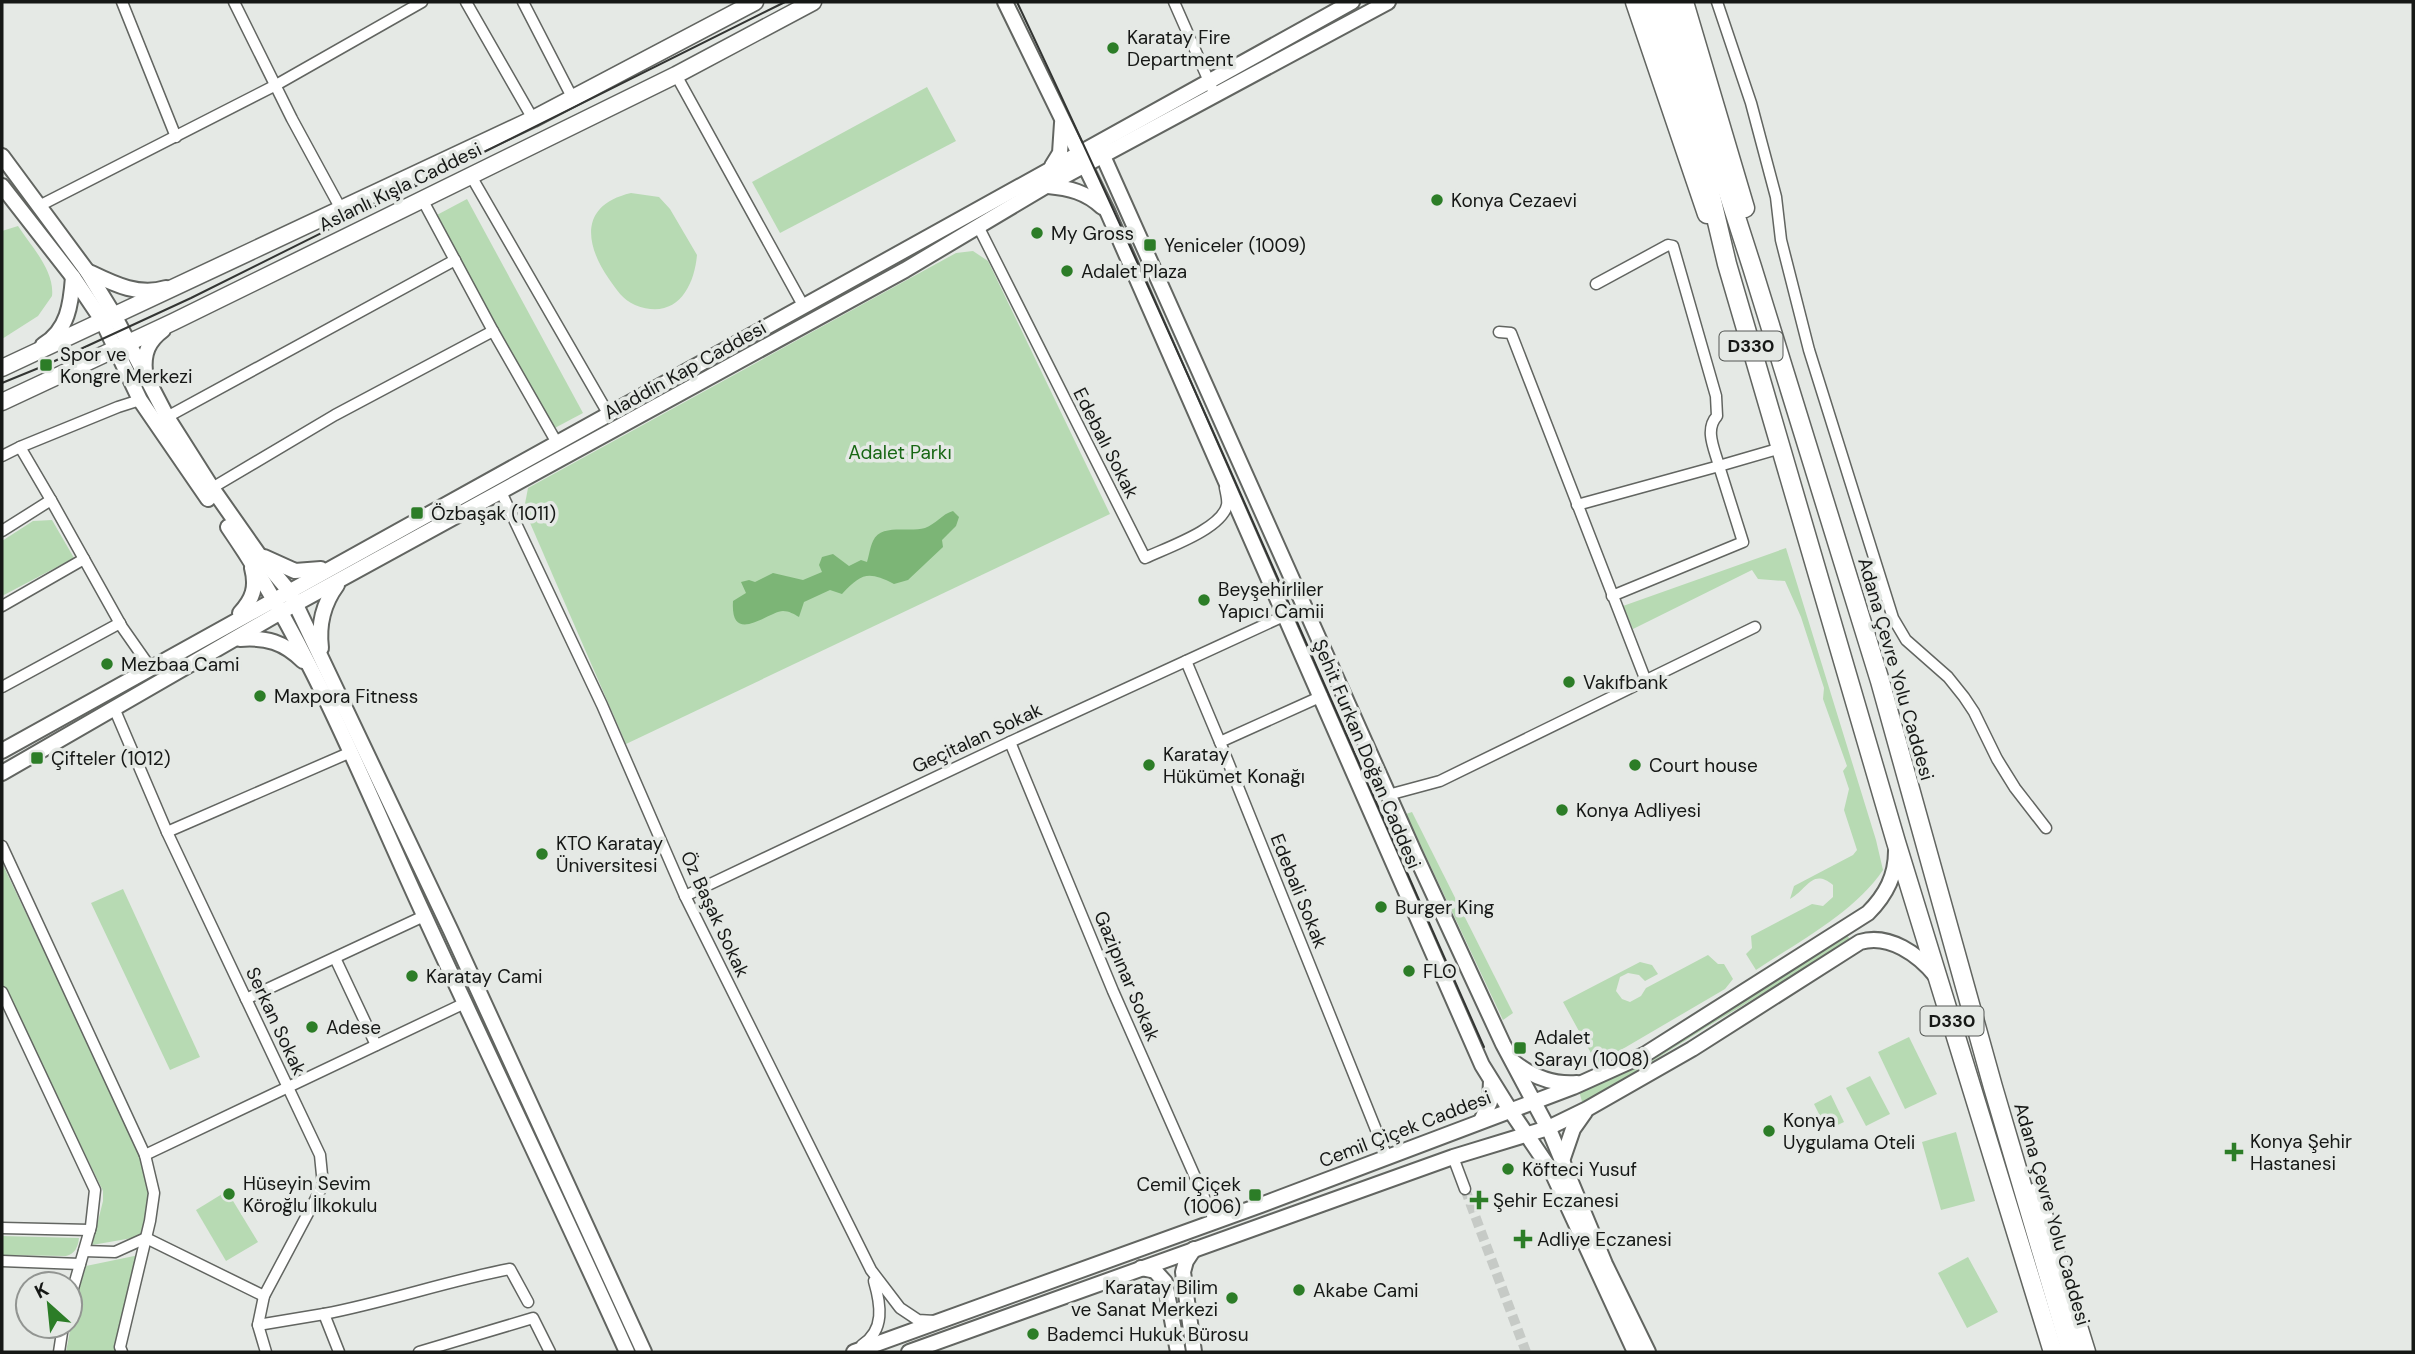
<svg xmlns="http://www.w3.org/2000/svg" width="2415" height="1354" font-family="'DM Sans',sans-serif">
<rect width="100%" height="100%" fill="#e5e9e5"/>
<g fill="#b7dab3">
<polygon points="927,87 956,141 780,233 752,182"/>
<path d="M 631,193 L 659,197 L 670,209 L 697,255 C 694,289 675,321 635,305 C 623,300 616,289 609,279 C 584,243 580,205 631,193 Z"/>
<polygon points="467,199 583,413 551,430 435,216"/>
<path d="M 18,226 C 31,246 55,271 52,296 L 38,316 L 2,339 L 2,231 Z"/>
<polygon points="973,251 988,261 1110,514 626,744 524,509 528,488 956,253"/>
<polygon points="52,520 74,558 2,596 2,541 33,521"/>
<path d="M 1786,548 L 1876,840 L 1883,870 C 1855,912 1798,942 1756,970 L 1746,954 L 1752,948 L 1751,936 L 1812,904 L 1823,906 L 1833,897 L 1833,885 C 1812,868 1808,889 1790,899 L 1794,886 L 1853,855 L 1857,850 L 1844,810 L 1849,789 L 1843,771 L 1847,766 L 1823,699 L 1824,688 L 1801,617 L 1785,581 L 1758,579 L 1752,570 L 1633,629 L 1623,606 Z"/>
<polygon points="1412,812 1513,1013 1503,1020 1406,814"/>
<polygon points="2,863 145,1163 152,1187 144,1236 92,1245 103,1201 103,1191 2,983"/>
<polygon points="123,889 200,1057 170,1070 91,903"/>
<polygon points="1847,935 1851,941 1710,1025 1583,1105 1579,1091 1597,1085 1629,1069"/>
<polygon points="1708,955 1718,964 1724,964 1733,979 1725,989 1597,1064 1563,1002 1640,962 1652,965 1658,974 1645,981 1639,975 1628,973 1620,977 1616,991 1622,999 1630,1002 1641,996 1646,988"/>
<polygon points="1909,1037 1937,1094 1905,1109 1878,1052"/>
<polygon points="1870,1076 1890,1114 1866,1126 1846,1088"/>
<polygon points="1831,1095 1844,1122 1827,1130 1814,1104"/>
<polygon points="1956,1132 1975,1201 1941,1210 1922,1142"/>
<polygon points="227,1191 258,1242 226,1261 196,1210"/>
<path d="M 2,1236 L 79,1238 C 78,1247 75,1254 66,1256 L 2,1255 Z"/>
<polygon points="139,1255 116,1352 66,1352 76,1300 86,1266"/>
<polygon points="1968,1257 1998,1312 1967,1328 1938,1273"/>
</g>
<path fill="#7cb576" d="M 953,511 L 959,517 L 956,526 L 942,540 L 943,547 L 908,580 L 894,584 C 868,571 862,573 842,594 L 830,590 L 804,602 L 799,617 C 794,614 789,611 783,611 C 769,611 730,647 733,601 L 746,593 L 741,582 L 749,580 L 755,582 L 773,573 L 803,580 L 822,572 L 819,565 L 822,557 L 833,554 L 849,566 L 861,560 L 867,562 C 869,556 870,547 873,541 C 881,523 909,533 925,528 C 936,524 942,514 953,511 Z"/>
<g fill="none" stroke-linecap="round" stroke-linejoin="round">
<polyline stroke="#c6cac6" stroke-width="10" stroke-dasharray="10 5" stroke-linecap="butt" points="1465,1189 1526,1352"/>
<g stroke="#626561" stroke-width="13">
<g id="street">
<polyline points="122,2 176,137"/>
<polyline points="234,2 292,119 342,211"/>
<polyline points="466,2 533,119"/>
<polyline points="523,2 573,99"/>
<polyline points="1174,2 1215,95"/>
<polyline points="1717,2 1751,103 1776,197 1781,240 1809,350 1893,618 1906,640 1948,677 1964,697 1974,712 1997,759 2015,788 2046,828"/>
<polyline points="676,75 804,307"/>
<polyline points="471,176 609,415"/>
<polyline points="422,199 493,331 557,443"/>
<polyline points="39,206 276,85 422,2"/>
<path d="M 978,226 L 1145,558 C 1166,548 1222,529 1227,505 C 1228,500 1226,493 1225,488"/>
<path d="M 1596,284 L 1668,245 L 1673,246 L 1716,396 L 1717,416 C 1704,430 1715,450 1719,466 L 1781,448"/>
<polyline points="1499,332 1511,333 1646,681"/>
<polyline points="167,417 455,260"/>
<polyline points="2,456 20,447"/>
<polyline points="212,488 335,415 493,331"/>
<polyline points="501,492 602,705 685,896 871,1270 900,1308 918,1320 935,1321"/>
<polyline points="51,500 20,447 118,407 140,400"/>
<polyline points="1577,505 1719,466 1743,542 1612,596"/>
<polyline points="2,531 51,500 122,627 150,667"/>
<polyline points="2,606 84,559"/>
<polyline points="1186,661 1220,742"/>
<polyline points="2,687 120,623"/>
<polyline points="1322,696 1220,742 1387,1157"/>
<polyline points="114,708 167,832 320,1155 323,1185 264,1296 258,1325 266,1352"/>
<polyline points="1010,742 1113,991 1215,1222"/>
<polyline points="1388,795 1440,781 1755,627"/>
<polyline points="167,832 351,752"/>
<polyline points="2,846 145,1155 154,1193 150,1221 120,1347 122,1352"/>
<polyline points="685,896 1010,742 1286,615"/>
<polyline points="335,958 376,1045"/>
<polyline points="2,992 95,1190 91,1226 70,1299"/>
<polyline points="246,999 424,916"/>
<polyline points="145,1155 465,1003"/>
<polyline points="1453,1157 1465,1189"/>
<polyline points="2,1228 90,1230"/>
<polyline points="84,1251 115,1252 146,1238 264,1296"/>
<polyline points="2,1261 80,1264"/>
<path d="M 324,1314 C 387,1302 447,1281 510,1269 L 528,1302"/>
<polyline points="258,1325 324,1314 339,1352"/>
<path d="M 862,1345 C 885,1330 881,1305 874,1281"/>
<polyline points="59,1352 63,1326"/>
<polyline points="419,1352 533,1318 550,1352"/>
</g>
</g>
<g stroke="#626561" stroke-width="18">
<g id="secondary">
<polyline points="1005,2 1108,213 1482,1065 1510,1110 1552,1172 1635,1352"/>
<polyline points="1099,147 1414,852 1503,1044 1551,1134 1605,1264 1648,1352"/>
<polyline points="2,156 87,271 114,315 167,417 212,488 259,555 289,591 296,605 451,931 644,1352"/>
<polyline points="1052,166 1060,153 1062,123"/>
<polyline points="2,186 73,277 102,320 140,400 208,499"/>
<path d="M 1048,186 C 1069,188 1086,192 1102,207"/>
<path d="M 87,271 C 112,283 138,297 166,288"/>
<path d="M 43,345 C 68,330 71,304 73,277"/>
<path d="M 145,372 C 143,354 148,341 163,330"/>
<path d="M 228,527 C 311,647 363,783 424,915 C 491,1061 561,1206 627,1352"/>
<polyline points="264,557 295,571 321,569"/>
<path d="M 240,613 C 253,599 257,587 252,568"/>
<path d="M 240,639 C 266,637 284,642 303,661"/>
<path d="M 321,648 C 318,624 323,604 337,585"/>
<polyline points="2,751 1352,2"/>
<polyline points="2,773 281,612 905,270 1046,186 1388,2"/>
<path d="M 1515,1063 C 1533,1077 1553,1085 1577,1083"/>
<polyline points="1481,1121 1490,1102 1491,1081"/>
<polyline points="1562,1161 1573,1129 1585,1112"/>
<polyline points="1194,1249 1186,1261 1183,1272 1194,1352"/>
<polyline points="1141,1268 1155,1271 1165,1282 1178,1352"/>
<path d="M 854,1352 L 1261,1205 L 1573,1087 L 1644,1055 L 1868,913 C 1886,895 1896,876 1896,851"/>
<path d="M 909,1352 L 1453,1157 L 1548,1128 L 1587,1109 L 1692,1049 L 1860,942 C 1889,933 1919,955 1936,976"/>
</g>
</g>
<g stroke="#626561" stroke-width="19">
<g id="primary">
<polyline points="2,368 533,119 755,2"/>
<polyline points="2,402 173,322 676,75 813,2"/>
</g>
</g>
<g stroke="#626561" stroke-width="21">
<g id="highway">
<polyline points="1635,2 1707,214"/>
<polyline points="1652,2 1701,154 1727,264 1896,842 2053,1352"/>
<polyline points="1667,2 1752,267 1880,681 1993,1087 2071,1352"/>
<polyline points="1684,2 1745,208"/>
<polyline points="2036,1192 2086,1352"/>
</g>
</g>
<use href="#street" stroke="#fff" stroke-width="10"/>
<use href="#secondary" stroke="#fff" stroke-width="14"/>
<use href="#primary" stroke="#fff" stroke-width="16"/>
<use href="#highway" stroke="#fff" stroke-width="18"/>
<g stroke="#333533" stroke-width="2">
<path d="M 1017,2 C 1180,347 1329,698 1484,1047"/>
<polyline points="2,383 46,365 191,298 785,2"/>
</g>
</g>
<g fill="#2c7d27" stroke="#e5e9e5" stroke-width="2.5">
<circle cx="1113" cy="48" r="7"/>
<circle cx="1437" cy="200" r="7"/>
<circle cx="1037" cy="233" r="7"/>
<rect x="1143" y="238" width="14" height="14" rx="3.5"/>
<circle cx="1067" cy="271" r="7"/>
<rect x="39" y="358" width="14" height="14" rx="3.5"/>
<rect x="410" y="506" width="14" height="14" rx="3.5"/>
<circle cx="1204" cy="600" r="7"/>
<circle cx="107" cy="664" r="7"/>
<circle cx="1569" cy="682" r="7"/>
<circle cx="260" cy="696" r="7"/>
<rect x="30" y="751" width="14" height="14" rx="3.5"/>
<circle cx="1149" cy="765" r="7"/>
<circle cx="1635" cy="765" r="7"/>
<circle cx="1562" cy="810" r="7"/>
<circle cx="542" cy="854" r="7"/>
<circle cx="1381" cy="907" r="7"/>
<circle cx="1409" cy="971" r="7"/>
<circle cx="412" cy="976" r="7"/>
<circle cx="312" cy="1027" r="7"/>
<rect x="1513" y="1041" width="14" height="14" rx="3.5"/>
<circle cx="1769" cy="1131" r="7"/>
<path d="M2230.5 1141.5h7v7h7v7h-7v7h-7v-7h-7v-7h7z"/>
<circle cx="1508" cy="1169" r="7"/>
<circle cx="229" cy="1194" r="7"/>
<rect x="1248" y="1188" width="14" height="14" rx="3.5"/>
<path d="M1475.5 1189.5h7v7h7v7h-7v7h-7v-7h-7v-7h7z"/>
<path d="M1519.5 1228.5h7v7h7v7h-7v7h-7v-7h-7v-7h7z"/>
<circle cx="1299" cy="1290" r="7"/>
<circle cx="1232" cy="1298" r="7"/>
<circle cx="1033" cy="1334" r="7"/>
</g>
<g text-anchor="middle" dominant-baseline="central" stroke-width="7" stroke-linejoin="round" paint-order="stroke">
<g fill="#e5e9e5" stroke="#545754" stroke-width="2">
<rect x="1719.5" y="331.5" width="63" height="29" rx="5"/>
<rect x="1920.5" y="1006.5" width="63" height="29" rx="5"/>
</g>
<g font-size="18" font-weight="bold" fill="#161816">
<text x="1751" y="346">D330</text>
<text x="1952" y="1021">D330</text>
</g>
<g font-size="19" fill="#161816" stroke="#e5e9e5" text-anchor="start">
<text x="1127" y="37">Karatay Fire<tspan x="1127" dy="22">Department</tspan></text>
<text x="1451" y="200">Konya Cezaevi</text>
<text x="1051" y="233">My Gross</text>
<text x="1164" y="245">Yeniceler (1009)</text>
<text x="1081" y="271">Adalet Plaza</text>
<text x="60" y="354">Spor ve<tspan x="60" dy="22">Kongre Merkezi</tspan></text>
<text x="431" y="513">Özbaşak (1011)</text>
<text x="1218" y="589">Beyşehirliler<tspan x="1218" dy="22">Yapıcı Camii</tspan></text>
<text x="121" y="664">Mezbaa Cami</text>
<text x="1583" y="682">Vakıfbank</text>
<text x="274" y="696">Maxpora Fitness</text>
<text x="1163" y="754">Karatay<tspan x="1163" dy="22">Hükümet Konağı</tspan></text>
<text x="51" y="758">Çifteler (1012)</text>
<text x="1649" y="765">Court house</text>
<text x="1576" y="810">Konya Adliyesi</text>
<text x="556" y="843">KTO Karatay<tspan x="556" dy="22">Üniversitesi</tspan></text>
<text x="1395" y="907">Burger King</text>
<text x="1423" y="971">FLO</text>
<text x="426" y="976">Karatay Cami</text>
<text x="326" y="1027">Adese</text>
<text x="1534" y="1037">Adalet<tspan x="1534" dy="22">Sarayı (1008)</tspan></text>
<text x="1783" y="1120">Konya<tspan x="1783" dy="22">Uygulama Oteli</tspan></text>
<text x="2250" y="1141">Konya Şehir<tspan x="2250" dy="22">Hastanesi</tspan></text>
<text x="1522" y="1169">Köfteci Yusuf</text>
<text x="243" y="1183">Hüseyin Sevim<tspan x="243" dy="22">Köroğlu İlkokulu</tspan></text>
<text x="1241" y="1184" text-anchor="end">Cemil Çiçek<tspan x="1241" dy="22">(1006)</tspan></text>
<text x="1493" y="1200">Şehir Eczanesi</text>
<text x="1537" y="1239">Adliye Eczanesi</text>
<text x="1218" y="1287" text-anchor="end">Karatay Bilim<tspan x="1218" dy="22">ve Sanat Merkezi</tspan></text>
<text x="1313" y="1290">Akabe Cami</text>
<text x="1047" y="1334">Bademci Hukuk Bürosu</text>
</g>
<g font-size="19" fill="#161816" stroke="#e5e9e5">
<text transform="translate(400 187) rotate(-26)">Aslanlı Kışla Caddesi</text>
<text transform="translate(685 370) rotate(-29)">Aladdin Kap Caddesi</text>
<text transform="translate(1106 443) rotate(63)">Edebalı Sokak</text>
<text transform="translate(1896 669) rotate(74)">Adana Çevre Yolu Caddesi</text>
<text transform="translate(977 738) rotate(-25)">Geçitalan Sokak</text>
<text transform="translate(1367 754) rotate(67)">Şehit Furkan Doğan Caddesi</text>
<text transform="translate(1299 891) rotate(68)">Edebali Sokak</text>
<text transform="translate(715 914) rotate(65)">Öz Başak Sokak</text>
<text transform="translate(1127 976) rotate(67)">Gazipınar Sokak</text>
<text transform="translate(276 1021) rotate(65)">Serkan Sokak</text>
<text transform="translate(1405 1129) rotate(-21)">Cemil Çiçek Caddesi</text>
<text transform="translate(2052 1214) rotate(74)">Adana Çevre Yolu Caddesi</text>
</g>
<g font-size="19" fill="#186714" stroke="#e5e9e5">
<text x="900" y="452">Adalet Parkı</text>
</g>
</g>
<rect width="2415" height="1354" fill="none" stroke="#161816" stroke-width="7"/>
<g transform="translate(49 1305) rotate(333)"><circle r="33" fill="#e5e9e5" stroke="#929592" stroke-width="2"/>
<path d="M0-5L12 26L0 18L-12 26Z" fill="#2c7d27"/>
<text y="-10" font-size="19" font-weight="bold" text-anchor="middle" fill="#161816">K</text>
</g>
</svg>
